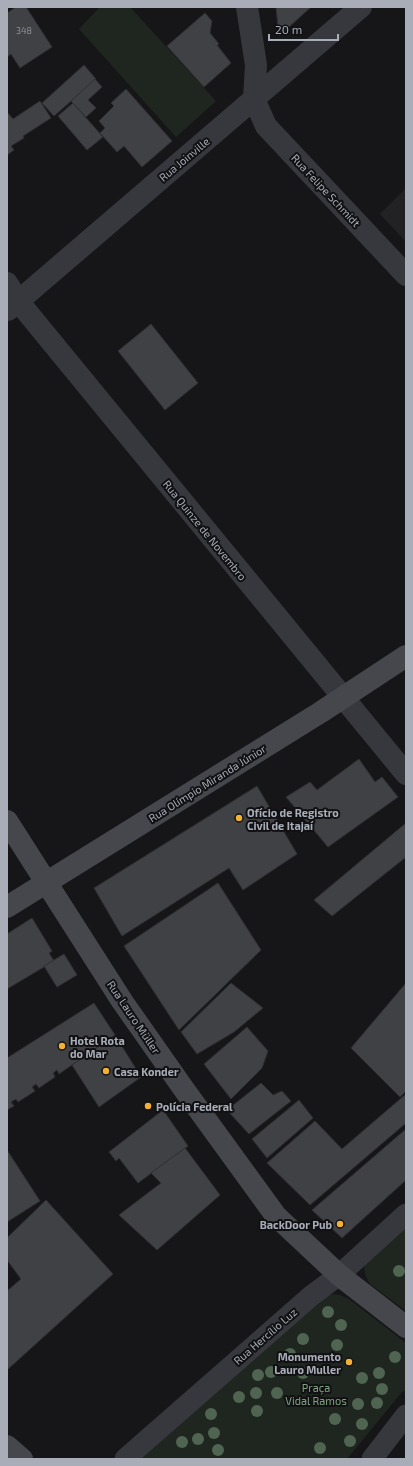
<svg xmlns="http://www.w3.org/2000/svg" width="413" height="1466" font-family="'Exo 2',sans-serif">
<rect width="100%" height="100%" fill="#161618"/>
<polygon fill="#222225" points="406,188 406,242 380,214"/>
<g fill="#1e261f">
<polygon points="100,7 130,7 216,101 176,137 79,29"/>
<polygon points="406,1222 406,1311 370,1284 366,1277 364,1268 367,1259"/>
<polygon points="333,1294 340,1295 349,1299 406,1343 406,1391 402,1392 347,1459 139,1459 326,1296"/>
</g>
<g fill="#404145" stroke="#303034">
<polygon points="16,7 26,7 52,47 20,68 11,54 7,57 7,13"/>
<polygon points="276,7 311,7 279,36"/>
<polygon points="205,13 212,21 210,33 219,44 217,45 231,63 204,87 167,46"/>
<polygon points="84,65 96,79 54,116 42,103"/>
<polygon points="95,79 102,87 88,100 96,108 86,117 71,101"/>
<polygon points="126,89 172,141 142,167 124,146 117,152 100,133 105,128 99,121 114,106 111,103"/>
<polygon points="40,101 51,118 23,136 24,138 11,146 14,150 7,155 7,112 13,119"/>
<polygon points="73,103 103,137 87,150 58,116"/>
<polygon points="151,324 198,383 165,410 118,351"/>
<polygon points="359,759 375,782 382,777 398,797 328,847 286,797 310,782 317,790"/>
<polygon points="257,786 297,854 243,890 229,868 122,936 94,888"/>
<polygon points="406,823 406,857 332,916 314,900"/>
<polygon points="218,883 261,950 179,1030 124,946"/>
<polygon points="32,918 52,951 49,953 54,961 7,989 7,934"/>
<polygon points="64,954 77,975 57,987 44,966"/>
<polygon points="231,983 263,1008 234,1032 197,1054 181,1032"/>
<polygon points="406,983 406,1091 400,1097 351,1048"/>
<polygon points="94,1003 115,1035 59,1074 57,1070 53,1073 55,1077 39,1088 36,1084 32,1087 35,1091 18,1102 16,1099 11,1102 14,1106 7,1110 7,1058"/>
<polygon points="247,1027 268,1051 262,1068 231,1099 204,1064"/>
<polygon points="115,1035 141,1077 99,1107 72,1065"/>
<polygon points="261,1083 273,1095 282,1091 291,1101 249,1134 227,1110"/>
<polygon points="406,1094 406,1123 310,1205 267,1163 315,1121 342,1149"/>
<polygon points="299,1100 313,1118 267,1158 252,1139"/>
<polygon points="163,1110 188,1146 138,1183 119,1158 116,1161 109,1152"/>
<polygon points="406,1129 406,1180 342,1238 312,1210"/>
<polygon points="185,1148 220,1195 157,1250 119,1215 161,1183 151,1173"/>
<polygon points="7,1150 40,1201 7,1222"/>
<polygon points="46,1200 113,1274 7,1370 7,1291 21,1279 7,1260 7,1238"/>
</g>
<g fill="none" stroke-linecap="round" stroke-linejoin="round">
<g stroke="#37383d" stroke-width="21">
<polyline points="125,1459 311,1296 339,1275 406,1214"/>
<polyline points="372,1459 406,1415"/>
</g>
<g stroke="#37383d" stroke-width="22">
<polyline points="247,7 256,65 254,99 266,126 406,275"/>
<polyline points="7,283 18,301 406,774"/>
<polyline points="8,310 361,7"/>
</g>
<g stroke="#45474d" stroke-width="22">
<polyline points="7,821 122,1001 183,1088 276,1216 339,1275 406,1327"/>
<polyline points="7,907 321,712 406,656"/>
<polyline points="7,1446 22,1459"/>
</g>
</g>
<g fill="#506452">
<circle cx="399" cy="1271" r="6"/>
<circle cx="328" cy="1312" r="6"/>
<circle cx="341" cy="1325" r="6"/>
<circle cx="303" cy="1339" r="6"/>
<circle cx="337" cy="1345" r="6"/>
<circle cx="290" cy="1354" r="6"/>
<circle cx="395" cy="1357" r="6"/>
<circle cx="271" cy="1372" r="6"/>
<circle cx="303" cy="1373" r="6"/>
<circle cx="379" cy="1373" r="6"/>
<circle cx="258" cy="1375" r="6"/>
<circle cx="362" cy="1378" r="6"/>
<circle cx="382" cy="1389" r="6"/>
<circle cx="256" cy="1393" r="6"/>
<circle cx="277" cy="1393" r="6"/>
<circle cx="239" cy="1397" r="6"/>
<circle cx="377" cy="1403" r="6"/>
<circle cx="358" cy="1404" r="6"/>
<circle cx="257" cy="1411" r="6"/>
<circle cx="211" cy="1414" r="6"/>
<circle cx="335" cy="1419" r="6"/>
<circle cx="362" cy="1424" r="6"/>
<circle cx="214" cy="1433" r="6"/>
<circle cx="198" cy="1439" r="6"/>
<circle cx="350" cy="1441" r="6"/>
<circle cx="182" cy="1442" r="6"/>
<circle cx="320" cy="1448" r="6"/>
<circle cx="218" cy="1450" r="6"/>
</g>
<g fill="#f2b134" stroke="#111113" stroke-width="1.5">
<circle cx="239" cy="818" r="4"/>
<circle cx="62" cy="1046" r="4"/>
<circle cx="106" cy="1071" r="4"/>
<circle cx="148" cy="1106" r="4"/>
<circle cx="340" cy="1224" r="4"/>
<circle cx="349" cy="1362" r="4"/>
</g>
<g text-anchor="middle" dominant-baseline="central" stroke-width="4" stroke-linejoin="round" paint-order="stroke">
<g font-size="9" fill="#8e929b">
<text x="24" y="30">348</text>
</g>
<g font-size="11" fill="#a8adb8" stroke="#111113">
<text transform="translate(184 159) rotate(-40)">Rua Joinville</text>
<text transform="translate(326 190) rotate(47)">Rua Felipe Schmidt</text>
<text transform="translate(205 530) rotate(51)">Rua Quinze de Novembro</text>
<text transform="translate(207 783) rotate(-32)">Rua Olímpio Miranda Júnior</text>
<text transform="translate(134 1017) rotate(56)">Rua Lauro Müller</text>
<text transform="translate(265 1336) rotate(-41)">Rua Hercílio Luz</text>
</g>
<g font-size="11" font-weight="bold" fill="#a8adb8" stroke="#111113" text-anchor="start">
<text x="247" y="812">Ofício de Registro<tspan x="247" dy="13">Civil de Itajaí</tspan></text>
<text x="70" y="1040">Hotel Rota<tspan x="70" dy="13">do Mar</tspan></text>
<text x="114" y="1071">Casa Konder</text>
<text x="156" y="1106">Polícia Federal</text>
<text x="332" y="1224" text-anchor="end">BackDoor Pub</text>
<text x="341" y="1356" text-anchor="end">Monumento<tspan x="341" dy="13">Lauro Muller</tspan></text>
</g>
<g font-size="11" fill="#7fa381" stroke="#111113">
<text x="316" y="1387">Praça<tspan x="316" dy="13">Vidal Ramos</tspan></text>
</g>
</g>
<rect width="413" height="1466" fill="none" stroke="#a8adb8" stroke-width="16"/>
<path d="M269 34v6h69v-6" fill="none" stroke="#a8adb8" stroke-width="2"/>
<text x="275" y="34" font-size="12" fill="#a8adb8" stroke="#111113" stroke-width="3" paint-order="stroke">20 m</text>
</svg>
